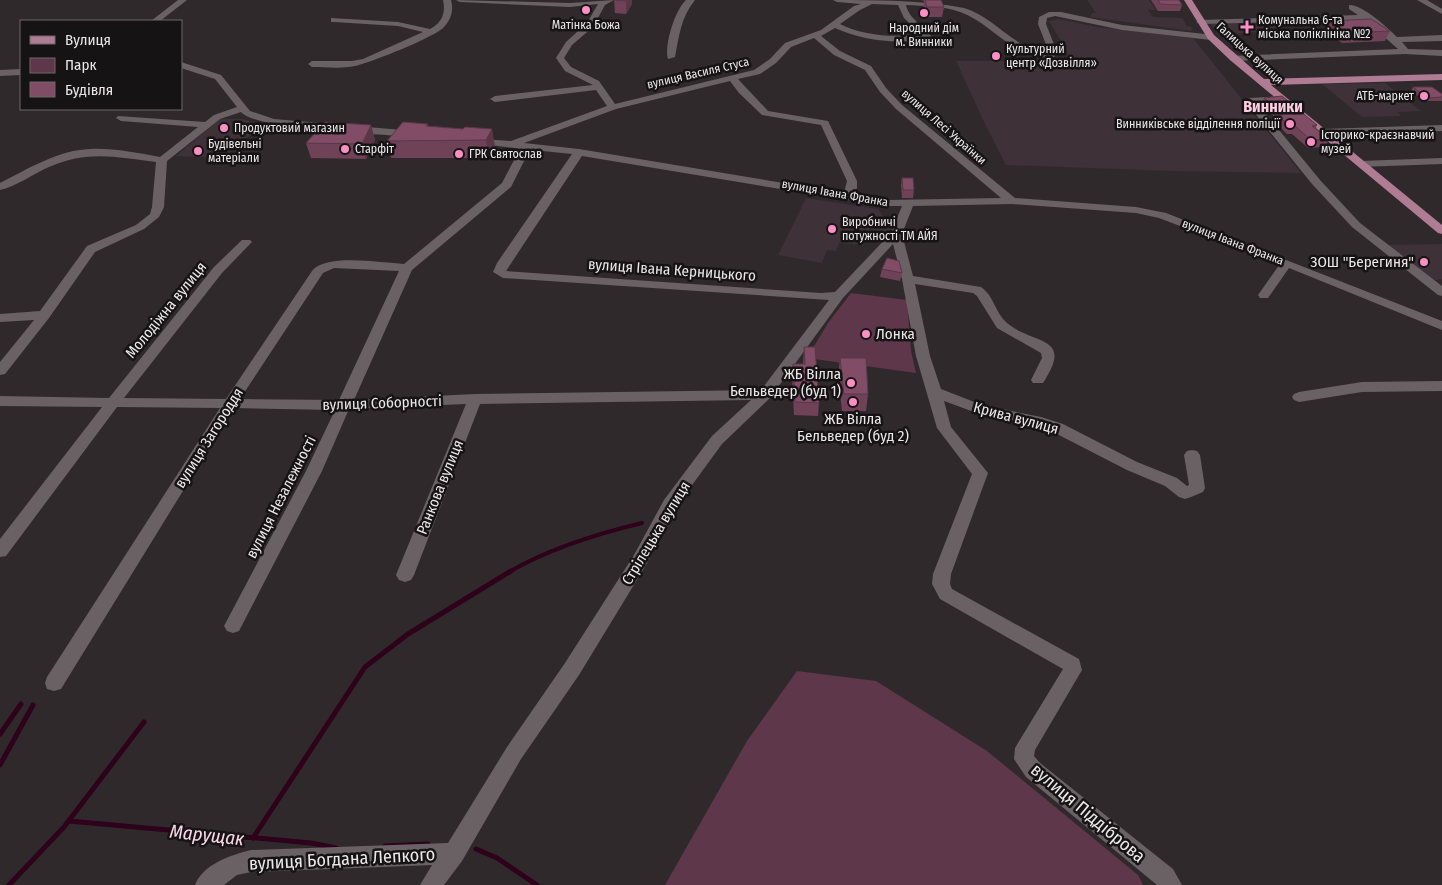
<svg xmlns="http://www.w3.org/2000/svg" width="1442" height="885" font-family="'Fira Sans Condensed',sans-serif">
<rect width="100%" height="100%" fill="#30292c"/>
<g fill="#3e3137">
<polygon points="1087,0 1149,0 1156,10 1148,10 1153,17 1183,18 1186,26 1192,27 1191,31 1090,17 1092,13 1096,13"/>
<polygon points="1058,19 1097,27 1193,38 1301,173 1171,171 1006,165 985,124 956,61 1069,61 1067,51 1049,21"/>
<polygon points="1272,20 1288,33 1278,33 1272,31 1219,35 1210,23"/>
<polygon points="1385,83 1421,111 1397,112 1401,116 1362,117 1322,84"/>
<polygon points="219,119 243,119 262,125 224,158 176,156"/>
<polygon points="806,198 878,209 886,220 896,223 886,238 865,236 864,245 839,243 836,251 827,250 822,263 778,255"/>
<polygon points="1442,244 1442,279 1430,281 1383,245"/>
</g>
<g fill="#5e374a">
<polygon points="851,293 907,300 911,351 916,373 807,358 828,323"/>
<polygon points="797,671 876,681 987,751 1138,875 1143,885 665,885 747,741"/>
</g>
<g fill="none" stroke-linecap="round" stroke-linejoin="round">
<path stroke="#2d021a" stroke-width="4" d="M 509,572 C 550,548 596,534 642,523"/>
<g stroke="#2d021a" stroke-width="5">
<polyline points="0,734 21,704"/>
<polyline points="0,765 33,705"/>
<polyline points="69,821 311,843 336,848"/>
<polyline points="253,838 365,667 408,634 511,571"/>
<polyline points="385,846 428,844"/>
<polyline points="476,849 497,858 537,885"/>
<polyline points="9,885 64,827 144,722"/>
</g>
<g fill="#696164" fill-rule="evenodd">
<polygon points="178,0 187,0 160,21 151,21"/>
<path d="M 443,0 L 451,0 C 454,11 451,20 443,28 C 432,38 370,63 355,66 C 341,69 326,67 312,67 L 308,64 L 312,61 L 352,61 L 363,59 L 423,32 L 398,26 L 334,22 L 331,22 L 331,18 L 398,22 L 430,29 C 442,23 446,13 443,0 Z"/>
<path d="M 456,0 L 570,3 L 614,0 L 605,5 L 593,27 L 572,45 L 564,58 L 571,67 L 599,81 L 615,104 L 754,70 L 770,59 L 785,43 L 821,30 L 854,6 L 861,4 L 837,2 L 833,0 C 876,0 922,0 964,8 C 994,16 1016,52 1049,52 L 1038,24 L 1039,17 L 1049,12 L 1061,12 L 1122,25 L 1214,35 L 1214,39 L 1211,40 L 1122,30 L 1055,16 L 1047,18 L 1046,24 L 1057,52 L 1054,57 C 1018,64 991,22 960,12 C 944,6 924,6 906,5 C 909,19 923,25 931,36 L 930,38 C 900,45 863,41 835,28 L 821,36 L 840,51 L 871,66 L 886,88 L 902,105 L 1015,198 L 1136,207 L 1166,213 L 1442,321 L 1442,330 L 1289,268 L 1268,298 L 1260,298 L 1258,295 L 1280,264 L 1159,218 L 1136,213 L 1012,204 L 913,206 L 902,234 L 913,276 L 981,287 C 994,296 995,312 1006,322 C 1033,346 1075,334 1043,383 L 1033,383 L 1031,380 L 1042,358 L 1041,353 L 997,328 L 977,296 L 973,293 L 915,284 L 930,356 L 941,389 L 982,405 L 1041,417 L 1063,424 L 1137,462 L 1177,478 L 1187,486 L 1189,485 L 1184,455 L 1187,451 L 1192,450 L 1197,451 L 1200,455 L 1205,488 L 1203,492 L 1191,497 L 1185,499 L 1179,497 L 1165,486 L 1127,470 L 1053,432 L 1038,426 L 974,412 L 944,401 L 951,427 L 988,473 L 951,574 L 950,584 L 952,589 L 1079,659 L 1082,670 L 1035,750 L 1034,756 L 1040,763 L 1173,869 L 1182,885 L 1157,885 L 1026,777 L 1014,759 L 1015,748 L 1063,669 L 940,599 L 932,584 L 933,574 L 972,474 L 937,428 L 916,356 L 902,279 L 893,244 L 843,298 L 770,398 L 722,444 L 676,507 L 646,565 L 579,675 L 521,759 L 462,861 L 444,885 L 420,885 L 432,865 L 251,872 L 237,875 L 224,885 L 195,885 C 203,864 231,855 251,850 L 448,843 L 507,747 L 565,663 L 634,555 L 664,500 L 712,436 L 751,400 L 480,404 L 414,575 L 411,580 L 405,582 L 399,580 L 396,575 L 466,404 L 349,409 L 322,471 L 239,631 L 233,633 L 227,631 L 224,626 L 306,471 L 335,410 L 234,408 L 61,689 L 54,691 L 47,689 L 45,683 L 47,677 L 220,408 L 117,407 L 6,556 L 0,557 L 0,539 L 102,407 L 0,406 L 0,396 L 109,398 L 214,267 L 242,240 L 250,240 L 252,242 L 250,244 L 222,273 L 124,398 L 226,399 L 312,271 C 326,253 382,263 404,264 L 502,183 L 513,162 L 523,149 L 474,143 L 470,142 L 470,138 L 511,141 L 607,106 L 596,90 L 495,102 L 490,99 L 495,96 L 593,85 L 565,71 L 556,58 L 566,42 L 587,23 L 598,4 L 570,7 L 460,2 ZM 872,4 L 898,5 L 904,18 L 921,34 C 895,38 864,36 840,24 L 860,10 ZM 814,38 L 834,55 L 865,70 L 880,92 L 896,109 L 1001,198 L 887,200 L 854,194 L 857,188 L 857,181 L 828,121 L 768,111 L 738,79 L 760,74 L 776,63 L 791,47 ZM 730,81 L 739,93 L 762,115 L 821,125 L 847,181 L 844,193 L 579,149 L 524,143 L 616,109 ZM 533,150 L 572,154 L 497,263 L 493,272 L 503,278 L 829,300 L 761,390 L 475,394 L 354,400 L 412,270 L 511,187 L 523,163 ZM 582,156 L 847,200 L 887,206 L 902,206 L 891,233 L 835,292 L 821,293 L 506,271 ZM 334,268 L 399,271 L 339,400 L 240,399 L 323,273 Z"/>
<path d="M 686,0 L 695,0 C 681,17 679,36 675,57 L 668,59 C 664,45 675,10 686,0 Z"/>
<polygon points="1417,0 1427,0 1442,9 1442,14"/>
<path d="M 1349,5 C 1362,4 1388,28 1397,37 L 1442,35 L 1442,41 L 1402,42 L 1408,49 L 1442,50 L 1442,56 L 1405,54 L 1233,61 L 1230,60 L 1230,56 L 1398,49 L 1365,20 L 1200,24 L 1196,22 L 1200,20 L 1358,15 L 1349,9 Z"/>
<path d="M 181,62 L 221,75 L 250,111 L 274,119 L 414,131 L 419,134 L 414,137 C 385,134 256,130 241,112 L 220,119 L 167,161 L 164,207 L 159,217 L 144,229 L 95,252 L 49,318 L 5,374 L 0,375 L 0,362 L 34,320 L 0,322 L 0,314 L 40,311 L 87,246 L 136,225 L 150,214 L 152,207 L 156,162 C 116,157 88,150 49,167 C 33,174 17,186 0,190 L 0,183 C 28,169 58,150 90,149 C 114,148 137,153 160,157 L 198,127 L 121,121 L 116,118 L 118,116 L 205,122 L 214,115 L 237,107 L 215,79 L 181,68 Z"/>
<polygon points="21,69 21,75 0,76 0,70"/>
<polygon points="1282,96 1285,97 1285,101 1257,103 1320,180 1360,223 1442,286 1442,296 1438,295 1352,227 1312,184 1245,101 1250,98"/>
<polygon points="1442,125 1442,131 1322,135 1317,132 1322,129"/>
<polygon points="1442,158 1442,164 1360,167 1355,164 1360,161"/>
<polygon points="1442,381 1442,391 1362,392 1299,402 1294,400 1292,397 1294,394 1299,392 1362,382"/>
</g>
<polygon fill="#b07c94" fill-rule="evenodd" points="1184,0 1192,0 1214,35 1264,79 1442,74 1442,80 1271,85 1442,225 1442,234 1438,233 1230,60 1208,39"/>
</g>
<g fill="#6f4258">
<polygon points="614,0 632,0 632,4 626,14 615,13"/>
<polygon points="921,0 941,0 944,7 942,17 926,17 923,8 924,1"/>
<polygon points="1151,0 1179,0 1182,5 1180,11 1158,11"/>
<polygon points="1329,21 1390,31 1385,41 1342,43 1325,31"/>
<polygon points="1413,87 1442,94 1442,101 1425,101 1411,91"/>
<polygon points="1264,98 1317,125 1316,128 1329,139 1326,147 1308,148 1292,134 1287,134 1275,122 1277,119 1261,105"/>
<polygon points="428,124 428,126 463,129 465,127 495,146 489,158 391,158 387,141"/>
<polygon points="371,125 375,140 366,159 311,158 306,143"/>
<polygon points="902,178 914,190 913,198 902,198 901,185"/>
<polygon points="882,269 902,273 900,281 880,277"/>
<polygon points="804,347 819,403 818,416 794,415 792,377 793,364 803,364"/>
<polygon points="840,358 868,394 866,411 842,411 838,375"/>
</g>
<g fill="#5a3647">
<polygon points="626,0 632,0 632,4 626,14"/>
<polygon points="371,125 375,140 366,159 362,144"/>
<polygon points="492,129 495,146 489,158 486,140"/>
</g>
<g fill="#814d66" stroke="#5a3647">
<polygon points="614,0 626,0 626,1"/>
<polygon points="925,0 941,0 944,7 927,7"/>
<polygon points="1158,0 1179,0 1182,5 1160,4"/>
<polygon points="1371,19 1390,31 1347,33 1329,21"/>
<polygon points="1413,87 1432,87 1442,94 1442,97 1427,98"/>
<polygon points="1282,96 1317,125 1312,126 1329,139 1311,140 1295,126 1290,127 1278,115 1283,115 1264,98"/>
<polygon points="325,122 371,125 362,144 306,143"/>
<polygon points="403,122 428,124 426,126 463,129 465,127 492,129 486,140 387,141"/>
<polygon points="902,178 913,178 914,190 903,190"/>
<polygon points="887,258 899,261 902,273 882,269"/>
<polygon points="804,347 815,347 819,403 795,402 793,364 805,364"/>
<polygon points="840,358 866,358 868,394 844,394"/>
</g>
<g fill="#fb8fc4" stroke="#161314" stroke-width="2">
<circle cx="586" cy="10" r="5"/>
<circle cx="924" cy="13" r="5"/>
<path d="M1244.5 19.5h5v5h5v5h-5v5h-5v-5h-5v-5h5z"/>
<circle cx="996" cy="56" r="5"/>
<circle cx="1424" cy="96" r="5"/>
<circle cx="1290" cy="124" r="5"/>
<circle cx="224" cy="128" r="5"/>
<circle cx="1311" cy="142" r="5"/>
<circle cx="345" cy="149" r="5"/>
<circle cx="198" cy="151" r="5"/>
<circle cx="459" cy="154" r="5"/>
<circle cx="832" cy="229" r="5"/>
<circle cx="1424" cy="262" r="5"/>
<circle cx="866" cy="334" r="5"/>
<circle cx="851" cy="383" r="5"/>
<circle cx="853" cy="402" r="5"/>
</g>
<g text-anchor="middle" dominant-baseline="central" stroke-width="5" stroke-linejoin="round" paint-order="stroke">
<g font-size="12" fill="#ece7e9" stroke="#161314" text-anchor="start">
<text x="1258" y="20">Комунальна 6-та<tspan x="1258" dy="14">міська поліклініка №2</tspan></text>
<text x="586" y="25" text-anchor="middle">Матінка Божа</text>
<text x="924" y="28" text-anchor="middle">Народний дім<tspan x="924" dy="14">м. Винники</tspan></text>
<text x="1006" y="49">Культурний<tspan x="1006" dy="14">центр «Дозвілля»</tspan></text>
<text x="1414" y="96" text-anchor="end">АТБ-маркет</text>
<text x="1280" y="124" text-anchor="end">Винниківське відділення поліції</text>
<text x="234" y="128">Продуктовий магазин</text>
<text x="1321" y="135">Історико-краєзнавчий<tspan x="1321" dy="14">музей</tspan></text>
<text x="208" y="144">Будівельні<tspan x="208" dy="14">матеріали</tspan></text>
<text x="355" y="149">Старфіт</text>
<text x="469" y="154">ГРК Святослав</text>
<text x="842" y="222">Виробничі<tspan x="842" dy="14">потужності ТМ АЙЯ</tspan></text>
</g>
<g font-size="12" fill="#ece7e9" stroke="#161314">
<text transform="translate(1250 53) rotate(42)">Галицька вулиця</text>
<text transform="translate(698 73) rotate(-13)">вулиця Василя Стуса</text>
<text transform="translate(944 127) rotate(41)">вулиця Лесі Українки</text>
<text transform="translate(835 193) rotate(10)">вулиця Івана Франка</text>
<text transform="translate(1233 242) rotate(21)">вулиця Івана Франка</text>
</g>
<g font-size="15" fill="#ece7e9" stroke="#161314" text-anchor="end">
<text x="1414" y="262">ЗОШ "Берегиня"</text>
<text x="876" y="334" text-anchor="start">Лонка</text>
<text x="841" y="374">ЖБ Вілла<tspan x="841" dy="17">Бельведер (буд 1)</tspan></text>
<text x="853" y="419" text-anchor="middle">ЖБ Вілла<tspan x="853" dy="17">Бельведер (буд 2)</tspan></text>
</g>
<g font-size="15" fill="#ece7e9" stroke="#161314">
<text transform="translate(672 270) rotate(4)">вулиця Івана Керницького</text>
<text transform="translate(166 310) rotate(-51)">Молодіжна вулиця</text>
<text transform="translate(382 403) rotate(-2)">вулиця Соборності</text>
<text transform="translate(1016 418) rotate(15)">Крива вулиця</text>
<text transform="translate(209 438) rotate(-58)">вулиця Загороддя</text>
<text transform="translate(440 487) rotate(-68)">Ранкова вулиця</text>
<text transform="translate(281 497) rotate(-63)">вулиця Незалежності</text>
<text transform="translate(656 533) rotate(-59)">Стрілецька вулиця</text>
</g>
<g font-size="16" font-weight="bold" fill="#fecee3" stroke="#161314">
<text x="1273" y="106">Винники</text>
</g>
<g font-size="18" fill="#ece7e9" stroke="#161314">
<text transform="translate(1088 813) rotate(40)">вулиця Піддіброва</text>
<text transform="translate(342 859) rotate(-3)">вулиця Богдана Лепкого</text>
</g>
<g font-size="19" font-style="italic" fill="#fbd8e7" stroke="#161314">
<text transform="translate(207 835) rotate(6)">Марущак</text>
</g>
</g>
<rect x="20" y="20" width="162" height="90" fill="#161314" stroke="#6c6869"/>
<rect x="30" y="36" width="25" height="8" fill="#b07c94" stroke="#6c6869"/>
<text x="65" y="45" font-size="15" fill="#ece7e9">Вулиця</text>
<rect x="30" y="58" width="25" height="15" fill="#5e374a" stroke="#6c6869"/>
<text x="65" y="70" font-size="15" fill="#ece7e9">Парк</text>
<rect x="30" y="82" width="25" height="15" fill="#814d66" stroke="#6c6869"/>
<text x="65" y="95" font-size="15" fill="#ece7e9">Будівля</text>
</svg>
